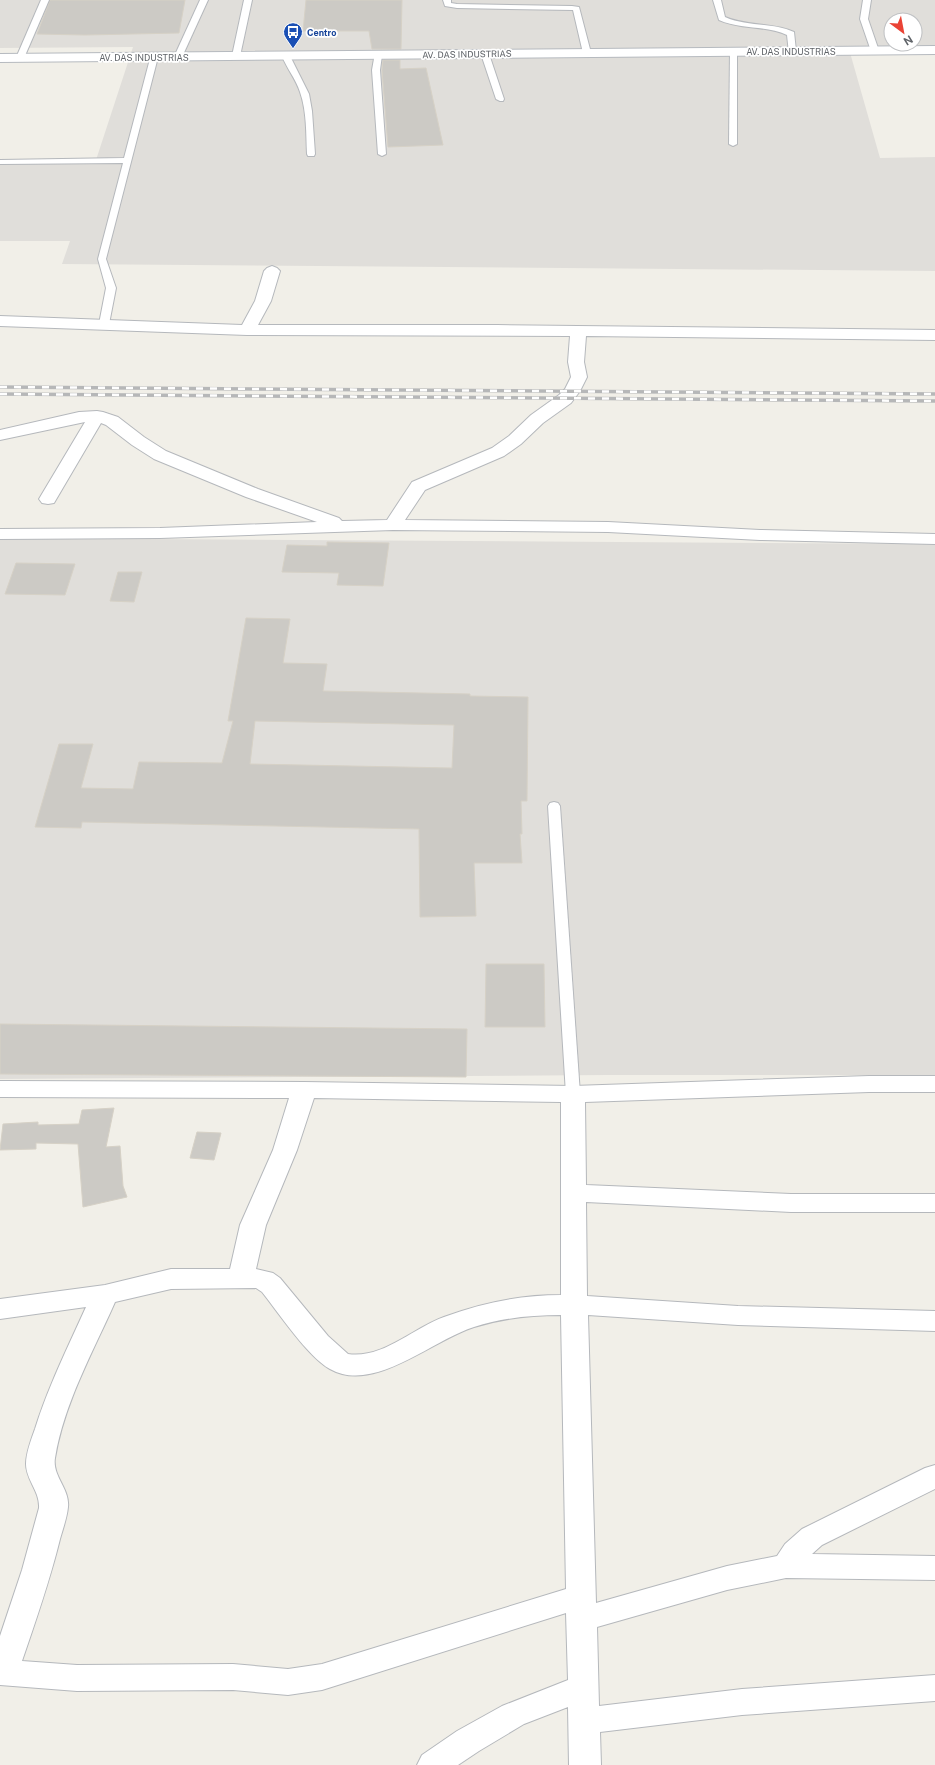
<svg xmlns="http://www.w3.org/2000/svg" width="935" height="1765" font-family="'Public Sans',sans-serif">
<rect width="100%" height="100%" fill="#f1efe8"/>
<g fill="#e0deda" fill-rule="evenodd">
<path d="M 0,0 L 935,0 L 935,48 L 849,49 L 880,158 L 935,157 L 935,271 L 62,264 L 70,241 L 0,241 L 0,161 L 96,160 L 133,47 L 0,48 ZM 891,20 L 915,20 L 915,44 L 891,44 Z"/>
<polygon points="0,538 935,544 935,1075 607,1075 0,1079"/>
</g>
<g fill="#cccac5" stroke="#d6d1c6" fill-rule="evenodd">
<polygon points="50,0 185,0 179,33 85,35 37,34"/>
<polygon points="306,0 402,0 401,49 372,49 369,31 303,31"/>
<polygon points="383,60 400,60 400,69 426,68 443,145 388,147 382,70"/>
<polygon points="327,542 389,543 383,586 337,585 339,573 282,572 287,545 327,546"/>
<polygon points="16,563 75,564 65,595 5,594"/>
<polygon points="118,572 142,572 134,602 110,601"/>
<path d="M 246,618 L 290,619 L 283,663 L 327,664 L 323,691 L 470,694 L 470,696 L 528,697 L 527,801 L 521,801 L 522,834 L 520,834 L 522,863 L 474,863 L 476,916 L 420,917 L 419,829 L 82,822 L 81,828 L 35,827 L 59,744 L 93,744 L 81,788 L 133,789 L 139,762 L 222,763 L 233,721 L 228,721 ZM 255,721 L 454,725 L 452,768 L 250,764 Z"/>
<polygon points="486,964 544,964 545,1027 485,1027"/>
<polygon points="0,1024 467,1029 466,1077 0,1074"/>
<polygon points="114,1108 106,1147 120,1146 123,1186 127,1197 83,1207 78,1144 36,1143 36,1149 0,1150 3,1124 38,1122 38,1125 79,1124 82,1110"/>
<polygon points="197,1132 221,1133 214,1160 190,1158"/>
</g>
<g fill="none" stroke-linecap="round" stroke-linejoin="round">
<g stroke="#b5b8bc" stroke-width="2">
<g id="lane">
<polygon points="41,0 49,0 24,58 23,60 17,60 16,58"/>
<polygon points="200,0 208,0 182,57 181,59 175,59 174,57"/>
<polygon points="244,0 252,0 240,56 236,58 232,56"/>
<polygon points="443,0 451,0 451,3 457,4 572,6 579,7 591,53 587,55 583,53 573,10 457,8 445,6"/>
<path d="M 713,0 L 721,0 L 725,17 C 747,27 772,22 794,32 L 796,51 L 795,53 L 789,53 L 787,35 C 766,25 741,30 719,20 Z"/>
<polygon points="863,0 871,0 868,19 879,51 875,53 871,51 860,19"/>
<polygon points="730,50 733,50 737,52 737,144 733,146 729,144"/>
<polygon points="482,52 488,52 489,54 504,99 503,101 500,101 496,99 481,54"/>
<polygon points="375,53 378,53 382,55 380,70 386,154 382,156 378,154 372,70"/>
<path d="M 283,54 L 286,54 L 290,56 L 309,94 L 312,111 L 315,154 L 314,156 L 308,156 L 307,154 C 306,134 307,112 300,92 C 296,79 287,69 282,56 Z"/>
<polygon points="151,55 157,55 158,57 106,259 116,288 109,324 104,327 99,324 106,288 98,259 123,163 0,164 0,160 124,158"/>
<polygon points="554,802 558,803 560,806 580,1094 578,1097 573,1099 568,1097 566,1094 548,806 550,803"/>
</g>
</g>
<g stroke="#b5b8bc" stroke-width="2">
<g id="street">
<polygon points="272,266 277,268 280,271 271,301 258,325 497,325 935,330 935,340 586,336 584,362 587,377 580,391 571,403 543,423 521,444 504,456 425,490 405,520 608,522 760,530 935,534 935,544 760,540 608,532 393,530 160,538 0,539 0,529 160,528 317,522 246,497 154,459 132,445 106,425 101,423 54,503 48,504 42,503 39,499 85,422 0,440 0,430 79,412 97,411 103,412 118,417 144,437 166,451 258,489 339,518 342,521 387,520 412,482 492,448 509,436 531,415 559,395 565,389 571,377 568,362 570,336 247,335 0,326 0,316 242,325 255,301 264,271 267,268"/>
<path d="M 869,1076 L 935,1076 L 935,1092 L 869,1092 L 585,1102 L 586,1185 L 791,1194 L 935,1194 L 935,1212 L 791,1212 L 586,1202 L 587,1296 L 738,1306 L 935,1311 L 935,1331 L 738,1325 L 588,1315 L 596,1603 L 727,1566 L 777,1556 L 785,1544 L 802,1529 L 925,1468 L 935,1465 L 935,1489 L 822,1545 L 812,1554 L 935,1556 L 935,1580 L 786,1578 L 727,1590 L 597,1627 L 599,1706 L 742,1689 L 935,1675 L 935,1701 L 742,1715 L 600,1732 L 601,1765 L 569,1765 L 568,1707 L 524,1724 L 479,1751 L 458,1765 L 417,1765 L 422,1755 L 457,1731 L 502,1706 L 568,1680 L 566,1613 L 322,1690 L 288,1695 L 233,1690 L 77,1691 L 0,1685 L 0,1636 L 22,1570 L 39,1508 C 40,1491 26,1480 26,1464 C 26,1453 31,1440 35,1429 C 48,1387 68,1347 86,1307 L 0,1319 L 0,1299 L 105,1285 L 171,1269 L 230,1269 L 240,1225 L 273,1150 L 289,1098 L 0,1097 L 0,1081 L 304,1082 L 573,1086 ZM 314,1098 L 561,1102 L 561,1295 C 521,1295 481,1303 444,1317 C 413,1328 383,1359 348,1354 L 328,1336 L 280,1278 L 273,1273 L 256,1269 L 266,1225 L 297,1150 ZM 256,1288 L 262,1292 C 278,1312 308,1357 330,1369 C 374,1394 432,1340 474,1327 C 502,1318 531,1315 561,1315 L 566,1589 L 322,1664 L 288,1669 L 233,1664 L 77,1665 L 22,1661 C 36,1620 50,1580 60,1539 C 63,1528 67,1518 68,1507 C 70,1489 52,1476 55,1458 C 64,1403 93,1352 115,1302 L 171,1289 Z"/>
</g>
</g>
<g stroke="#b6babf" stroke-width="2">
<polygon id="secondary" points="935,46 935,54 0,62 0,54"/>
</g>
<use href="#lane" fill="#fff" fill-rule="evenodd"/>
<use href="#street" fill="#fff" fill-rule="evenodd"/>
<use href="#secondary" fill="#fff" fill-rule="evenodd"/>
<g stroke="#b6b7b8" stroke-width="3.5">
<g id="rail">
<polyline points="0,387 935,394"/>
<polyline points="0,394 935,401"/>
</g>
</g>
<use href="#rail" stroke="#fff" stroke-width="2.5" stroke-dasharray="7" stroke-linecap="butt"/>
</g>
<defs>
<g id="bus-pin" transform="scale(1)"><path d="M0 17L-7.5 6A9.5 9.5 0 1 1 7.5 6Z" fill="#1a4fb4" stroke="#fff"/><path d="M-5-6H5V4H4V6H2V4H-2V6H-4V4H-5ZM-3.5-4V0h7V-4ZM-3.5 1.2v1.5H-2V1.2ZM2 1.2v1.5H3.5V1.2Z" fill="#fff"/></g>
</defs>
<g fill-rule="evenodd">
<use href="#bus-pin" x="293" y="32"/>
</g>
<g text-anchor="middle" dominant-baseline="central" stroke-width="3.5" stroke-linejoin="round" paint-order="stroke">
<g font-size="9" font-weight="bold" fill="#164399" stroke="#fff" text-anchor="start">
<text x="307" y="32">Centro</text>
</g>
<g font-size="9" fill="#5f6368" stroke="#fff">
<text x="791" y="51">AV. DAS INDUSTRIAS</text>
<text transform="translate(467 54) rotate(-1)">AV. DAS INDUSTRIAS</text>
<text x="144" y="57">AV. DAS INDUSTRIAS</text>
</g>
</g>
<g transform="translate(903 32) rotate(148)"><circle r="19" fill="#ffffff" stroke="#bfc1c3"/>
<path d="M0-3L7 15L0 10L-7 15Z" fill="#ea4335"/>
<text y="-6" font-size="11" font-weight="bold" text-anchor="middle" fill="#5f6368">N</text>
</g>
</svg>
